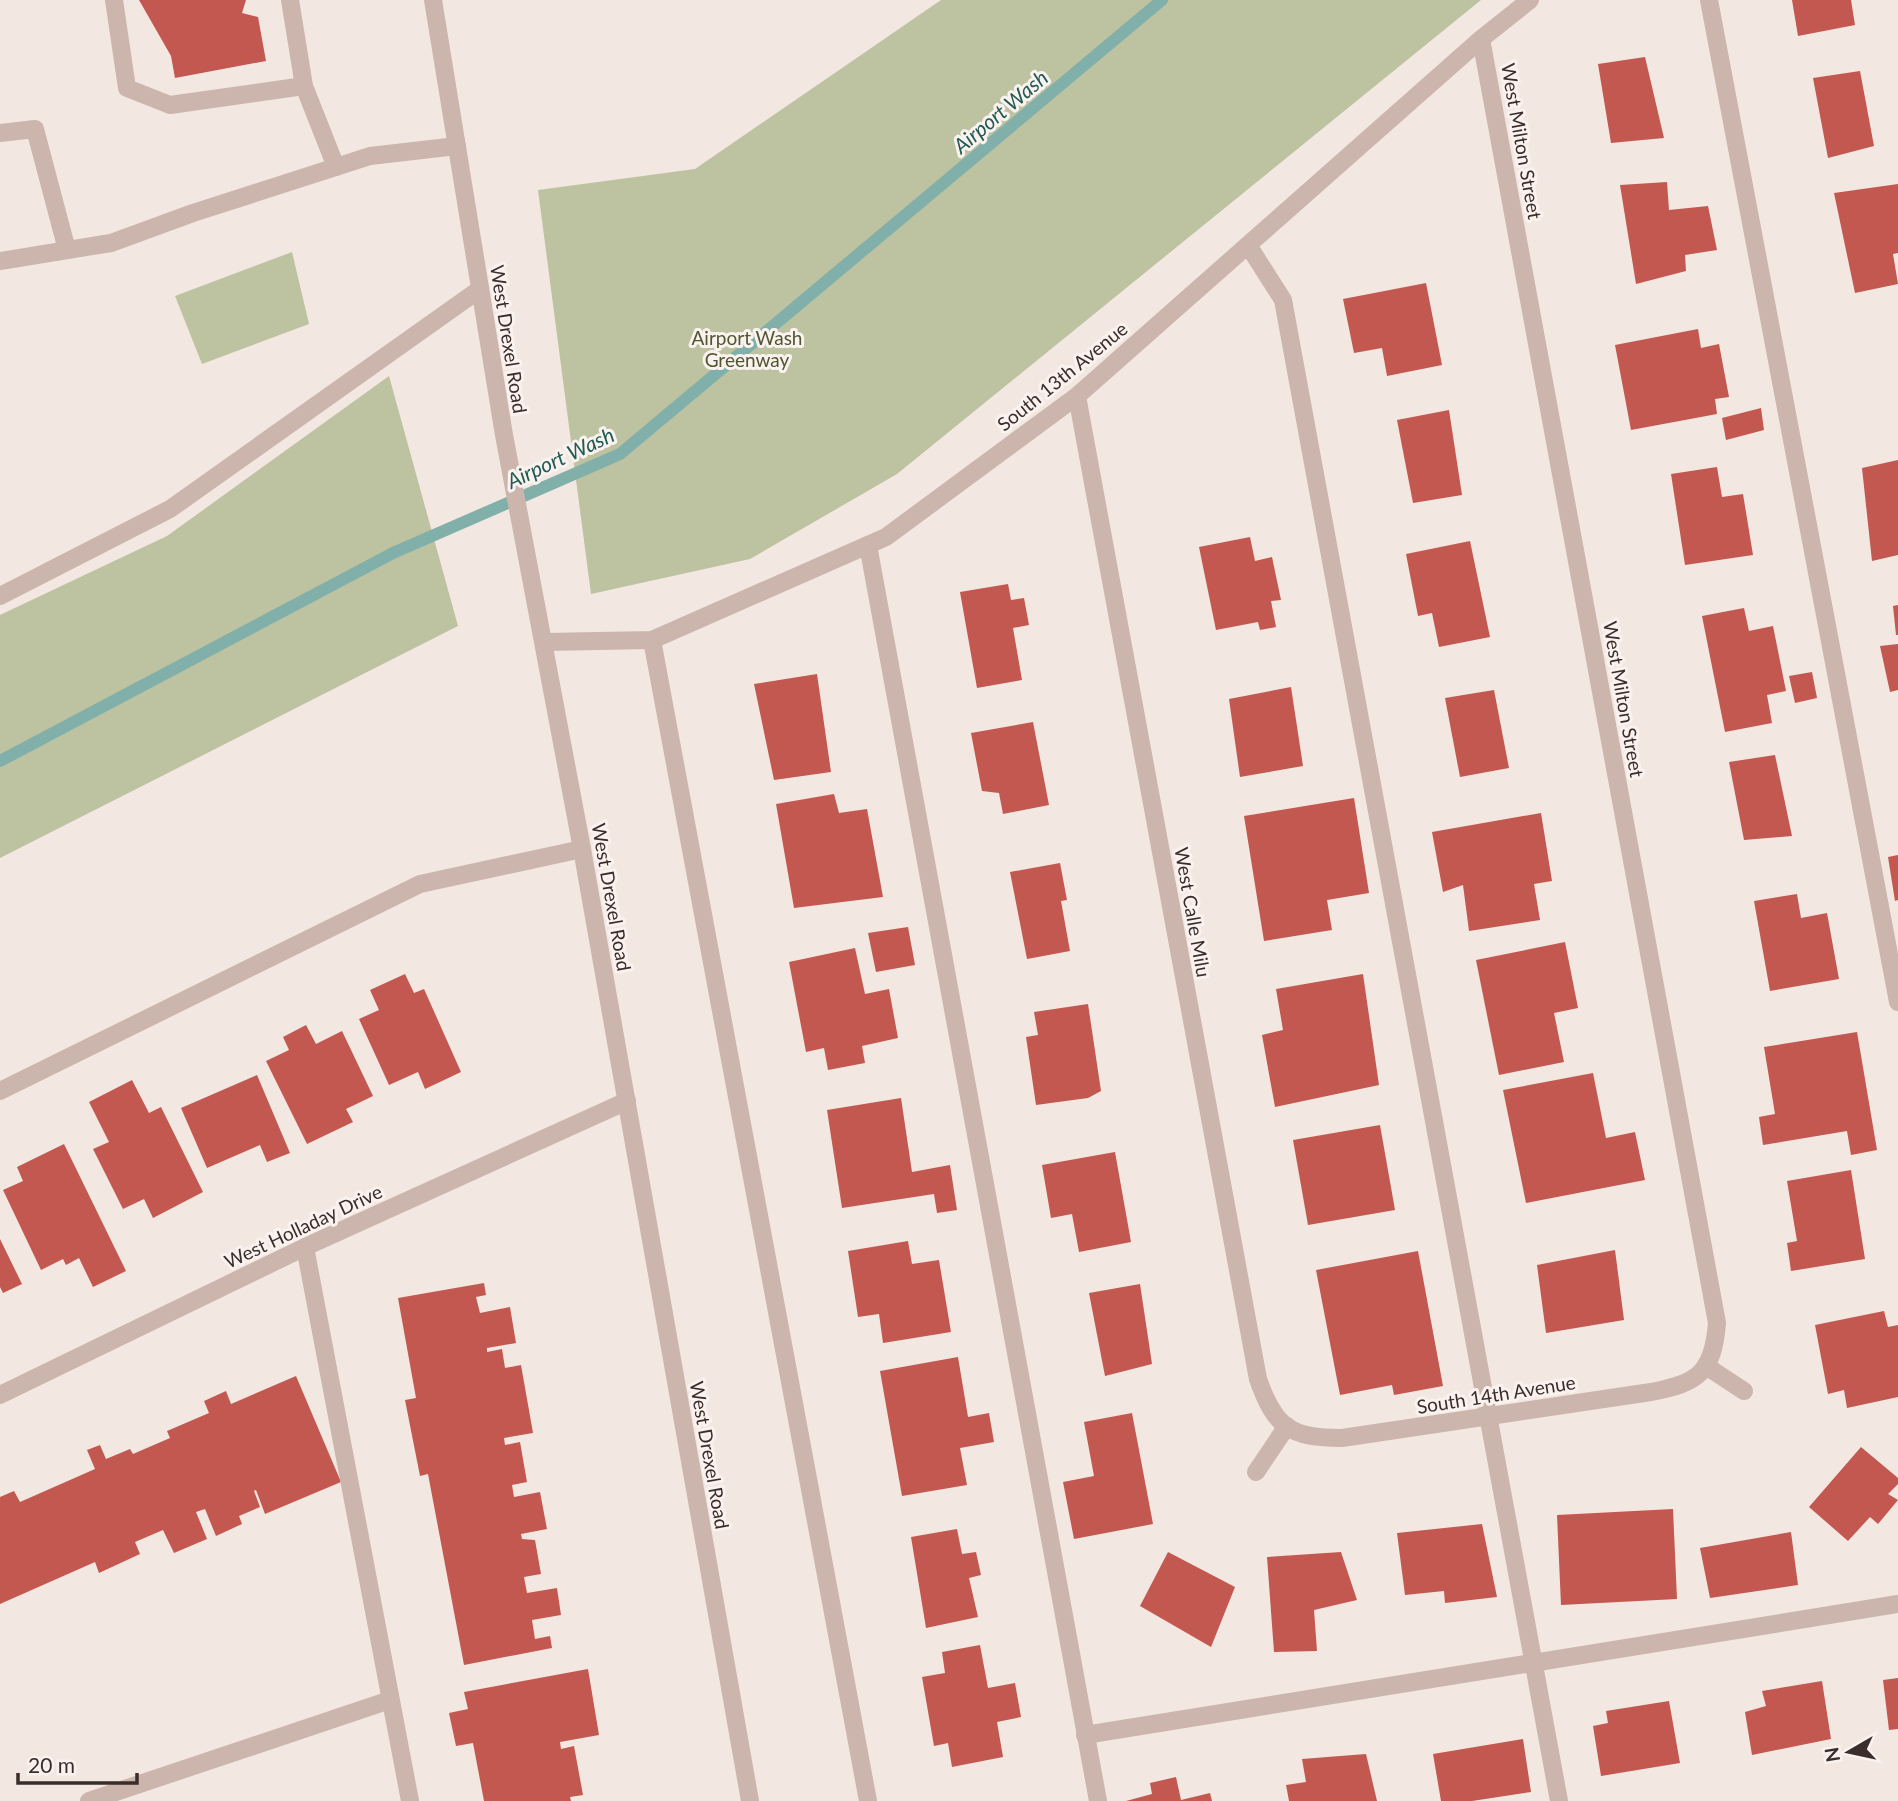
<svg xmlns="http://www.w3.org/2000/svg" width="1898" height="1801" font-family="Lato,sans-serif">
<rect width="100%" height="100%" fill="#f3e7e1"/>
<g fill="#bdc2a1">
<polygon points="941,0 1481,0 897,474 750,559 591,594 538,190 695,169"/>
<polygon points="292,252 309,324 202,364 175,296"/>
<polygon points="389,376 458,626 0,858 0,615 167,536"/>
</g>
<g fill="none" stroke-linecap="round" stroke-linejoin="round">
<polyline stroke="#81afa9" stroke-width="12" points="0,761 393,553 620,454 1162,0"/>
</g>
<g fill="#c25850">
<polygon points="139,0 246,0 242,13 258,17 266,61 175,78 171,56"/>
<polygon points="1792,0 1851,0 1855,25 1798,36"/>
<polygon points="1645,57 1664,138 1611,143 1598,64"/>
<polygon points="1860,71 1874,146 1828,158 1813,78"/>
<polygon points="1667,182 1669,210 1708,206 1717,250 1685,255 1686,271 1636,284 1620,185"/>
<polygon points="1898,184 1898,253 1893,254 1898,284 1855,293 1834,193"/>
<polygon points="1426,283 1442,365 1387,376 1382,348 1354,353 1343,299"/>
<polygon points="1698,329 1701,348 1719,344 1729,397 1715,399 1717,414 1631,430 1615,345"/>
<polygon points="1761,408 1764,430 1726,440 1722,418"/>
<polygon points="1449,410 1462,495 1413,503 1397,420"/>
<polygon points="1898,460 1898,555 1872,561 1862,468"/>
<polygon points="1717,467 1722,497 1743,494 1753,555 1685,565 1671,474"/>
<polygon points="1250,537 1255,561 1272,557 1281,600 1271,601 1276,627 1260,630 1258,622 1216,630 1199,547"/>
<polygon points="1470,541 1490,637 1439,647 1432,613 1418,616 1406,554"/>
<polygon points="1008,584 1011,600 1024,598 1029,625 1013,628 1022,680 977,688 960,592"/>
<polygon points="1898,605 1898,635 1896,635 1893,606"/>
<polygon points="1744,608 1749,631 1773,626 1786,691 1767,695 1772,723 1725,732 1702,616"/>
<polygon points="1898,644 1898,690 1890,692 1880,646"/>
<polygon points="1812,672 1817,698 1795,703 1789,676"/>
<polygon points="817,674 831,772 774,780 754,684"/>
<polygon points="1291,687 1303,766 1240,777 1229,699"/>
<polygon points="1494,690 1509,768 1460,777 1445,698"/>
<polygon points="1033,722 1049,805 1003,814 999,793 982,791 971,733"/>
<polygon points="1775,755 1792,836 1744,840 1729,762"/>
<polygon points="834,794 839,813 867,809 883,897 794,908 776,804"/>
<polygon points="1354,798 1369,893 1327,900 1332,930 1264,941 1244,816"/>
<polygon points="1541,813 1552,881 1534,884 1540,920 1469,931 1463,885 1443,892 1432,832"/>
<polygon points="1898,855 1898,900 1895,901 1888,857"/>
<polygon points="1060,863 1067,900 1061,901 1070,951 1027,959 1010,872"/>
<polygon points="1797,894 1801,918 1827,913 1839,979 1770,991 1754,901"/>
<polygon points="908,927 915,965 876,972 868,933"/>
<polygon points="1565,942 1578,1008 1554,1013 1564,1062 1499,1075 1476,960"/>
<polygon points="855,948 865,994 889,989 898,1038 862,1046 865,1063 828,1070 824,1048 806,1052 789,962"/>
<polygon points="405,974 414,993 424,989 461,1072 425,1089 418,1072 389,1085 359,1019 379,1010 370,990"/>
<polygon points="1363,974 1379,1085 1275,1107 1262,1035 1283,1030 1276,989"/>
<polygon points="1088,1004 1101,1091 1088,1098 1036,1105 1026,1037 1038,1035 1034,1012"/>
<polygon points="306,1025 316,1044 342,1031 373,1096 346,1109 353,1122 307,1144 266,1061 289,1050 283,1037"/>
<polygon points="1857,1032 1877,1150 1851,1155 1847,1131 1763,1145 1759,1117 1775,1114 1764,1047"/>
<polygon points="1593,1073 1606,1138 1635,1132 1645,1180 1526,1203 1503,1090"/>
<polygon points="257,1075 290,1153 267,1162 260,1145 207,1168 181,1108"/>
<polygon points="132,1080 149,1113 161,1107 203,1192 153,1218 144,1199 123,1209 93,1149 109,1142 89,1102"/>
<polygon points="901,1098 912,1172 950,1165 957,1210 937,1213 934,1194 842,1208 827,1110"/>
<polygon points="1380,1125 1395,1210 1308,1225 1293,1140"/>
<polygon points="64,1144 126,1271 93,1287 79,1258 66,1265 63,1259 41,1270 3,1190 23,1181 17,1167"/>
<polygon points="1115,1152 1131,1242 1079,1252 1072,1214 1051,1218 1042,1165"/>
<polygon points="1851,1170 1865,1259 1791,1271 1787,1243 1797,1241 1787,1181"/>
<polygon points="0,1239 22,1284 3,1293 0,1287"/>
<polygon points="908,1241 912,1264 939,1260 951,1332 883,1343 879,1314 858,1317 848,1251"/>
<polygon points="1615,1250 1624,1320 1546,1333 1537,1265"/>
<polygon points="1418,1251 1443,1386 1394,1395 1392,1385 1340,1395 1316,1270"/>
<polygon points="484,1283 486,1295 476,1297 480,1313 510,1307 516,1343 487,1348 487,1352 502,1349 505,1368 521,1365 533,1433 504,1438 505,1445 520,1442 527,1482 512,1485 514,1497 540,1492 547,1529 521,1534 522,1539 535,1540 541,1574 524,1577 527,1593 557,1588 561,1615 532,1620 535,1639 550,1636 552,1648 464,1665 428,1474 420,1476 405,1400 416,1398 398,1298"/>
<polygon points="1140,1284 1152,1364 1105,1376 1089,1293"/>
<polygon points="1884,1311 1888,1327 1898,1325 1898,1397 1847,1408 1844,1390 1828,1394 1815,1325"/>
<polygon points="958,1357 968,1417 989,1413 994,1442 960,1448 967,1485 902,1496 880,1371"/>
<polygon points="296,1376 341,1482 265,1514 256,1490 254,1491 260,1507 239,1516 242,1524 216,1536 205,1509 196,1512 207,1539 174,1553 163,1530 135,1542 140,1554 99,1573 95,1562 0,1604 0,1497 14,1491 20,1502 95,1469 87,1450 100,1445 106,1459 130,1449 133,1454 170,1438 167,1431 209,1413 204,1401 226,1391 231,1404"/>
<polygon points="1132,1413 1153,1524 1074,1539 1063,1482 1094,1476 1084,1422"/>
<polygon points="1861,1447 1898,1478 1898,1484 1888,1494 1898,1500 1878,1524 1870,1517 1848,1541 1809,1507"/>
<polygon points="1673,1509 1677,1599 1561,1605 1557,1515"/>
<polygon points="1482,1524 1497,1597 1445,1603 1444,1591 1405,1595 1397,1533"/>
<polygon points="957,1529 962,1554 976,1552 981,1575 969,1578 978,1617 926,1628 911,1537"/>
<polygon points="1791,1532 1798,1585 1710,1598 1700,1548"/>
<polygon points="1168,1552 1235,1587 1211,1647 1140,1606"/>
<polygon points="1341,1552 1357,1600 1314,1610 1317,1651 1274,1652 1267,1557"/>
<polygon points="980,1645 988,1688 1015,1683 1021,1717 997,1722 1003,1757 952,1767 948,1743 934,1746 922,1677 945,1673 942,1652"/>
<polygon points="588,1669 599,1735 560,1742 561,1749 574,1746 583,1795 570,1797 571,1801 484,1801 473,1743 456,1746 449,1713 468,1709 464,1692"/>
<polygon points="1898,1678 1898,1729 1889,1730 1883,1680"/>
<polygon points="1822,1681 1831,1739 1752,1755 1745,1712 1766,1706 1762,1691"/>
<polygon points="1669,1701 1680,1763 1601,1776 1593,1726 1608,1723 1606,1711"/>
<polygon points="1523,1739 1531,1792 1472,1801 1441,1801 1433,1754"/>
<polygon points="1366,1754 1377,1801 1289,1801 1286,1785 1306,1782 1302,1759"/>
<polygon points="1176,1777 1181,1800 1210,1793 1212,1801 1126,1801 1152,1794 1150,1783"/>
</g>
<g fill="none" stroke-linecap="round" stroke-linejoin="round">
<g stroke="#cbb5ad" stroke-width="18">
<polyline points="114,0 127,88 170,105 304,86"/>
<polyline points="290,0 304,86 336,167"/>
<polyline points="433,0 504,435 582,849 750,1801"/>
<polyline points="1709,0 1898,1002"/>
<polyline points="0,133 35,129 67,250"/>
<polyline points="1248,245 1283,300 1559,1801"/>
<polyline points="0,261 111,243 193,213 370,156 457,146"/>
<path d="M 1077,396 L 1258,1379 C 1275,1428 1291,1438 1342,1438 L 1651,1392 C 1698,1383 1713,1373 1717,1323 L 1481,39"/>
<polyline points="868,545 1098,1801"/>
<polyline points="0,596 170,509 480,289"/>
<polyline points="652,640 868,1801"/>
<polyline points="545,642 652,640 886,537 1077,396 1481,39 1530,0"/>
<polyline points="0,1091 420,884 582,849"/>
<polyline points="305,1247 410,1801"/>
<polyline points="1706,1366 1744,1391"/>
<polyline points="0,1395 305,1247 627,1101"/>
<polyline points="1256,1472 1287,1426"/>
<polyline points="1085,1735 1898,1604"/>
<polyline points="89,1801 390,1700"/>
</g>
</g>
<g text-anchor="middle" dominant-baseline="central" stroke-width="6" stroke-linejoin="round" paint-order="stroke">
<g font-size="19" fill="#3a2d2b" stroke="#faf2ee">
<text transform="translate(1522 141) rotate(80)">West Milton Street</text>
<text transform="translate(509 339) rotate(81)">West Drexel Road</text>
<text transform="translate(1062 376) rotate(-39)">South 13th Avenue</text>
<text transform="translate(1624 699) rotate(80)">West Milton Street</text>
<text transform="translate(612 897) rotate(80)">West Drexel Road</text>
<text transform="translate(1193 912) rotate(80)">West Calle Milu</text>
<text transform="translate(303 1226) rotate(-25)">West Holladay Drive</text>
<text transform="translate(1496 1394) rotate(-9)">South 14th Avenue</text>
<text transform="translate(710 1455) rotate(80)">West Drexel Road</text>
</g>
<g font-size="19" fill="#505730" stroke="#faf2ee">
<text x="747" y="337">Airport Wash<tspan x="747" dy="22">Greenway</tspan></text>
</g>
<g font-size="21" font-style="italic" fill="#215b54" stroke="#faf2ee">
<text transform="translate(1000 111) rotate(-40)">Airport Wash</text>
<text transform="translate(560 457) rotate(-25)">Airport Wash</text>
</g>
</g>
<g transform="translate(1849 1752) rotate(261)" stroke="#faf2ee" stroke-width="5" paint-order="stroke">
<path d="M0-5L12 26L0 18L-12 26Z" fill="#3a2d2b"/>
<text y="-10" font-size="19" font-weight="bold" text-anchor="middle" fill="#3a2d2b">N</text>
</g>
<path d="M18 1773v10h119v-10" fill="none" stroke="#3a2d2b" stroke-width="3.5"/>
<text x="28" y="1773" font-size="21" fill="#3a2d2b" stroke="#faf2ee" stroke-width="5" paint-order="stroke">20 m</text>
</svg>
